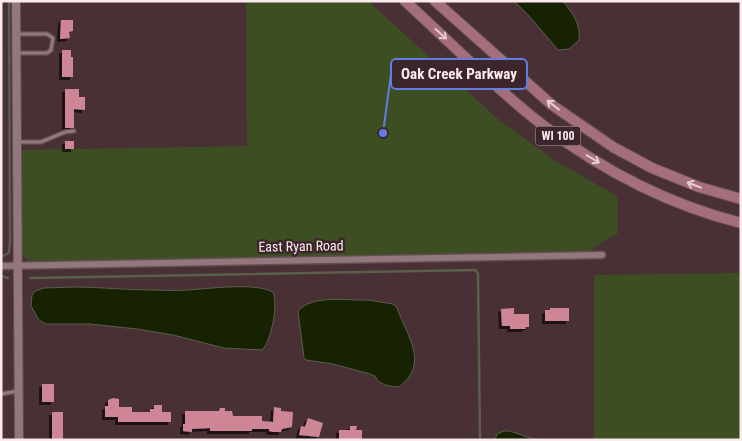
<svg xmlns="http://www.w3.org/2000/svg" width="742" height="441" font-family="'Roboto Condensed',sans-serif">
<defs>
<filter id="shadow"><feDropShadow dx="-3" dy="3" stdDeviation="0" flood-color="#0009"/></filter>
</defs>
<rect width="100%" height="100%" fill="#483035"/>
<g fill="#3d4f22">
<polygon points="246,1 368,1 499,120 556,161 617,196 618,233 598,245 591,251 64,261 28,260 24,257 22,248 21,150 247,146"/>
<polygon points="741,273 741,440 594,440 594,275"/>
</g>
<g fill="#172203" stroke="#5b5e4a">
<path d="M 514,1 L 563,1 C 573,14 581,24 579,40 L 569,49 L 558,50 L 530,17 Z"/>
<path d="M 75,287 C 100,287 126,290 151,290 C 163,290 175,291 186,290 C 208,289 255,282 273,292 C 278,306 272,335 264,348 L 262,350 L 224,348 L 173,335 L 137,329 L 90,324 L 46,324 L 39,320 L 31,306 L 32,295 L 35,291 L 44,288 Z"/>
<path d="M 368,300 L 393,304 L 397,308 C 407,336 430,364 399,387 C 389,386 380,386 375,376 L 370,374 L 333,364 L 306,360 L 304,358 L 298,311 C 313,294 347,301 368,300 Z"/>
<polygon points="504,431 510,431 536,440 495,440 497,434"/>
</g>
<g fill="none" stroke-linecap="round" stroke-linejoin="round">
<g stroke="#5b5e4a" stroke-width="2.5">
<polyline points="1,257 9,253 10,240 9,1"/>
<polyline points="1,276 8,278"/>
<polyline points="30,278 476,270 478,274 480,440"/>
</g>
</g>
<g fill="#ce8596" filter="url(#shadow)">
<polygon points="61,20 73,20 73,31 69,32 70,38 60,39"/>
<polygon points="62,50 71,50 71,57 73,57 73,77 62,77"/>
<polygon points="65,89 79,89 79,97 85,97 85,110 74,109 74,128 65,128"/>
<rect x="65" y="141" width="9" height="8"/>
<polygon points="514,308 514,314 529,314 529,327 525,327 526,329 510,329 510,326 502,326 501,309"/>
<polygon points="550,308 569,308 569,321 545,321 545,310 550,310"/>
<rect x="42" y="384" width="12" height="18"/>
<polygon points="113,398 119,399 119,407 132,407 132,412 150,412 150,409 154,409 154,405 162,405 162,412 171,412 171,422 118,422 118,417 105,417 105,406 108,406 108,400"/>
<polygon points="274,407 281,408 281,411 293,412 292,427 282,429 281,432 273,432 269,431 269,429 252,429 252,431 210,431 210,428 192,429 192,432 183,431 183,424 185,424 185,411 219,411 220,408 225,408 225,411 232,411 233,416 262,416 262,421 273,422"/>
<rect x="52" y="412" width="11" height="27"/>
<polygon points="308,418 323,423 319,437 299,435 301,426 305,427"/>
<polygon points="350,426 357,426 356,430 362,430 362,440 339,440 339,430 350,430"/>
</g>
<g fill="none" stroke-linecap="round" stroke-linejoin="round">
<g stroke="#634f53" stroke-width="5.5">
<g id="service">
<polyline points="17,53 47,53 51,50 53,38 47,34 17,34"/>
<polyline points="17,142 41,142 65,132 74,131"/>
<polyline points="1,394 18,391"/>
</g>
</g>
<g stroke="#634f53" stroke-width="9">
<polyline id="minor" points="1,266 602,255"/>
</g>
<g stroke="#634f53" stroke-width="10">
<polyline id="tertiary" points="16,1 19,440"/>
</g>
<g stroke="#634f53" stroke-width="12">
<g id="primary">
<path d="M 405,1 C 451,43 495,88 544,126 C 602,170 670,205 741,223"/>
<polyline points="435,1 552,105 613,147 652,168 699,187 741,199"/>
</g>
</g>
<use href="#service" stroke="#93777c" stroke-width="3"/>
<use href="#minor" stroke="#93777c" stroke-width="6"/>
<use href="#tertiary" stroke="#93777c" stroke-width="8"/>
<use href="#primary" stroke="#a46e7a" stroke-width="10"/>
</g>
<defs><path id="oneway-shaft" d="M-6 0H5M1.5-3L5.5 0L1.5 3" fill="none" stroke-width="1.6" stroke-linecap="round" stroke-linejoin="round" transform="scale(1.25)"/></defs>
<g stroke="#e5ccd1">
<use href="#oneway-shaft" transform="translate(441 34) rotate(42)"/>
<use href="#oneway-shaft" transform="translate(553 105) rotate(-142)"/>
<use href="#oneway-shaft" transform="translate(593 159) rotate(31)"/>
<use href="#oneway-shaft" transform="translate(694 185) rotate(-159)"/>
</g>
<g text-anchor="middle" dominant-baseline="central" stroke-width="5" stroke-linejoin="round" paint-order="stroke">
<rect fill="#3d262b" stroke="#c2b0b4" stroke-width="1" x="535.5" y="126.5" width="45" height="19" rx="4"/>
<g font-size="12" font-weight="bold" fill="#fbebee">
<text x="558" y="136">WI 100</text>
</g>
<g font-size="14" fill="#fbebee" stroke="#3d262b">
<text transform="translate(301 246) rotate(-1)">East Ryan Road</text>
</g>
</g>
<path fill="none" stroke="#607ddf" stroke-width="2" d="M383 133L391 74"/>
<circle fill="#607ddf" stroke="#3d262b" stroke-width="2" cx="383" cy="133" r="5"/>
<rect fill="#3d262b" stroke="#607ddf" stroke-width="2" x="391" y="59" width="136" height="30" rx="5"/>
<g font-size="15" text-anchor="middle" font-weight="bold" fill="#fbebee">
<text x="459" y="79">Oak Creek Parkway</text>
</g>
<rect width="742" height="441" fill="none" stroke="#fbebee" stroke-width="5"/>
</svg>
